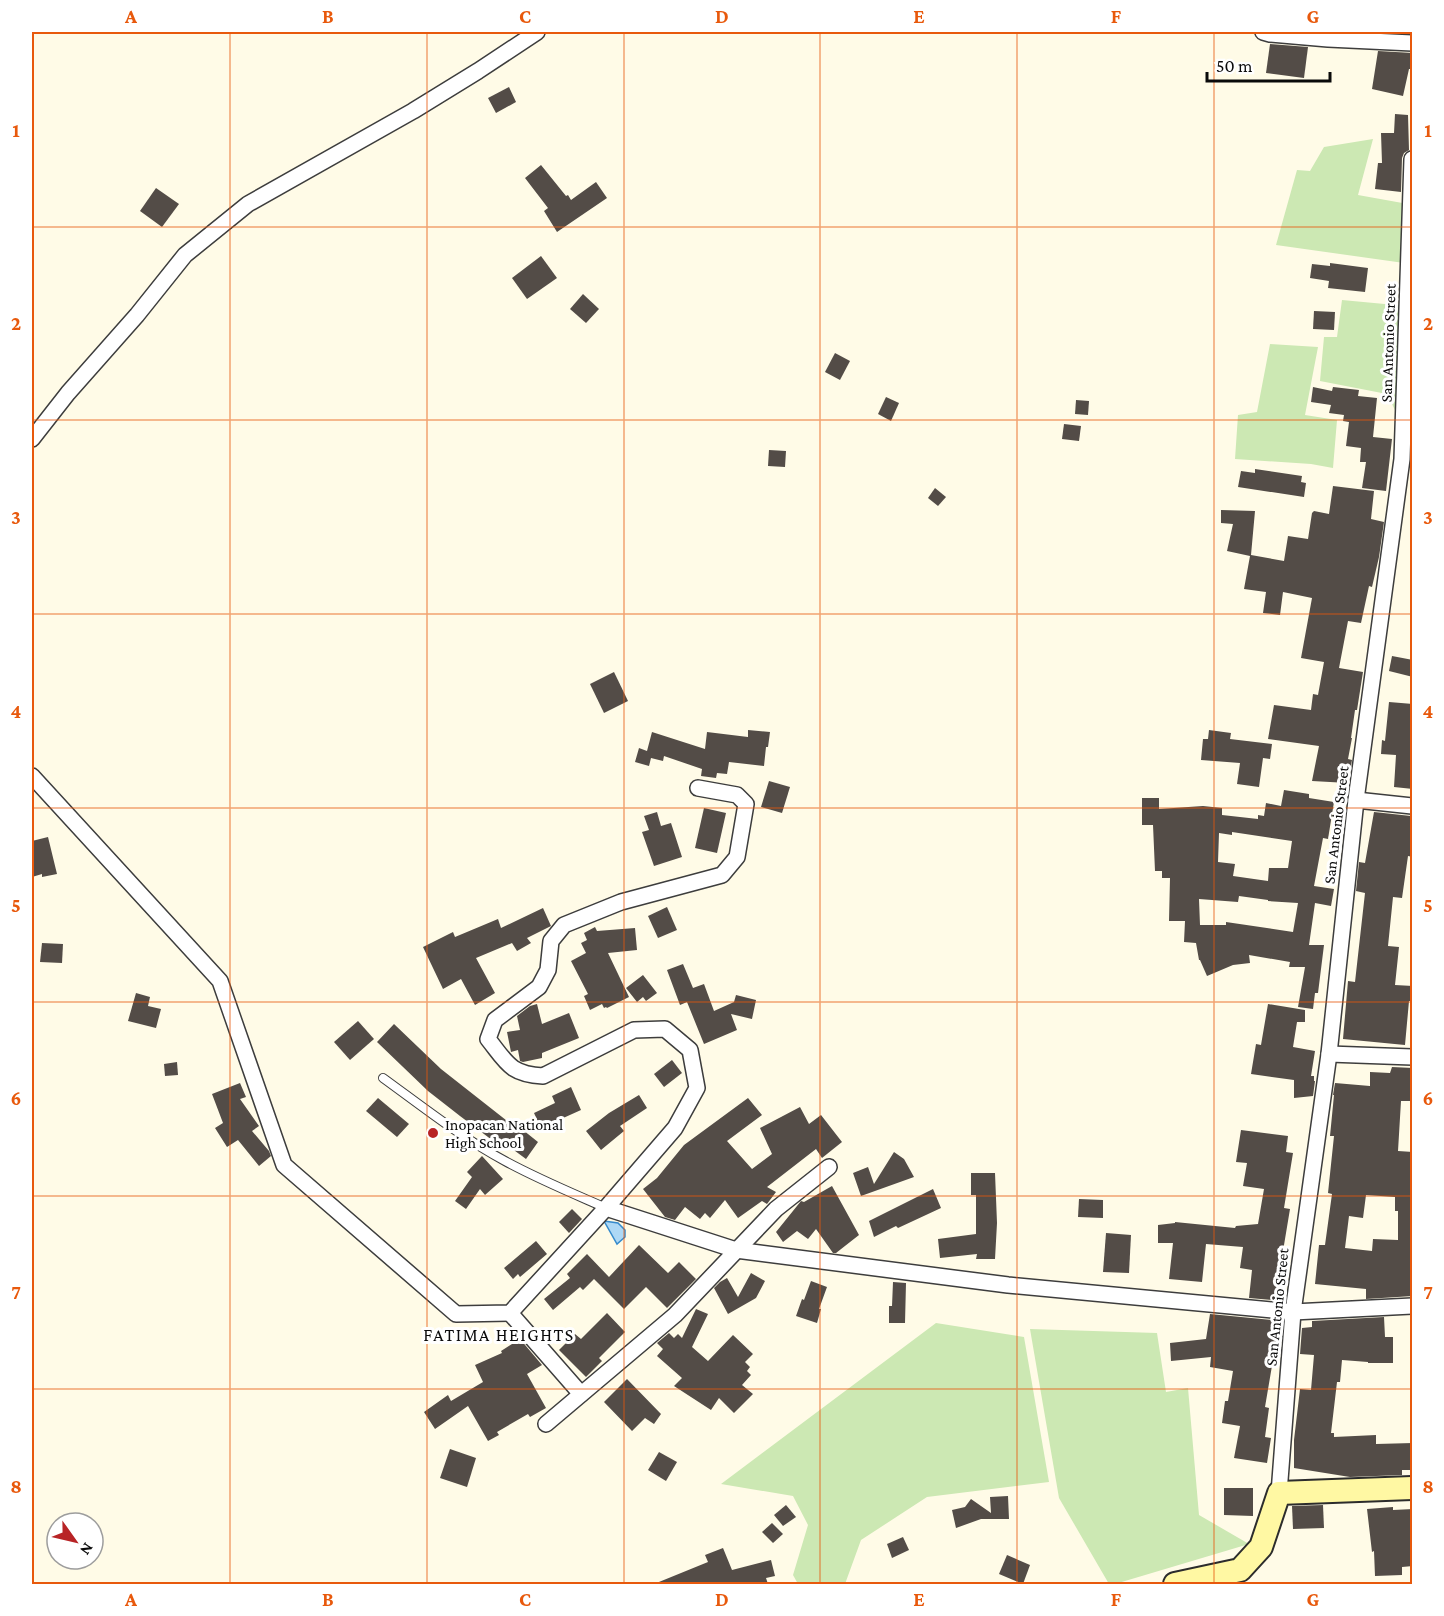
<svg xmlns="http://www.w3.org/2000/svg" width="1444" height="1616" font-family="'Crimson Pro',serif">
<rect width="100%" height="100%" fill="#fffbe7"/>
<g fill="#cce8b3">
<polygon points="1373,139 1358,195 1408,204 1404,263 1276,245 1297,170 1310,171 1324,147"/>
<polygon points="1342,300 1406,306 1399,418 1387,394 1320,381 1324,337 1337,337"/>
<polygon points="1270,344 1318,347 1305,415 1337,420 1333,468 1311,464 1235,459 1238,415 1257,412"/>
<polygon points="936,1323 1024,1337 1049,1482 927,1497 861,1540 845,1584 798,1584 793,1575 808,1525 793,1496 721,1484"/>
<polygon points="1030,1329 1157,1333 1166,1392 1188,1388 1199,1515 1249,1544 1115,1584 1109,1584 1059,1498"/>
</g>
<polygon fill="#add8f5" stroke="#358acc" stroke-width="1.5" points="604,1221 618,1223 625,1230 625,1237 617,1244"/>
<g fill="#534c47" fill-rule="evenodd">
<polygon points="1270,44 1308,47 1304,78 1266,73"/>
<polygon points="1378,51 1413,53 1413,69 1409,69 1403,96 1372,89"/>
<polygon points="509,87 516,102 496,113 488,98"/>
<polygon points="1395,114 1408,115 1409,150 1404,153 1402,158 1401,192 1375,189 1378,163 1382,163 1381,133 1394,133"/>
<polygon points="541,165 566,196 568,195 571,200 596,182 607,198 557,232 544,211 548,208 525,178"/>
<polygon points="156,188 179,204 162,227 140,211"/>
<polygon points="541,256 557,278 527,299 512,278"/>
<polygon points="1330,263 1368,268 1365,292 1328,288 1329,281 1310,278 1312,264 1330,266"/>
<polygon points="583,294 599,309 586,323 570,309"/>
<polygon points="1314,311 1335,312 1334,330 1313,329"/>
<polygon points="835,353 850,361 840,380 825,372"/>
<polygon points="1313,387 1332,391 1333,387 1359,390 1358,396 1377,398 1373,437 1392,439 1386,491 1362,488 1366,462 1360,462 1361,448 1346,446 1349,422 1343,421 1344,415 1329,413 1331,405 1311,402"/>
<polygon points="886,397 899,403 891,421 878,414"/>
<polygon points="1076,400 1089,401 1088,415 1075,414"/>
<polygon points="1064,424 1081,426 1079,441 1062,439"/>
<polygon points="769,450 786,451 785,467 768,466"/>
<polygon points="1255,469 1302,476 1301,482 1306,483 1304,497 1238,487 1241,471 1255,473"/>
<polygon points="1333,486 1374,491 1371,519 1384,522 1379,557 1372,587 1369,586 1361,623 1348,621 1339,668 1363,672 1357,710 1355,710 1351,738 1352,738 1348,759 1352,760 1348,783 1312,781 1319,746 1268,739 1274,705 1311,710 1313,694 1318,695 1324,662 1301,658 1312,598 1283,592 1280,615 1263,613 1266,592 1244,589 1250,556 1227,551 1233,524 1221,523 1221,510 1255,511 1251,555 1284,561 1288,536 1308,539 1312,513 1314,511 1329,514"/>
<polygon points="935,488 946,497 938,506 928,498"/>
<polygon points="1392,656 1413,660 1413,677 1389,671"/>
<polygon points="614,672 628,701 604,713 590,684"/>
<polygon points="1389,702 1413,704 1413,789 1394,787 1396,755 1381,754 1382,740 1385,741"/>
<polygon points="748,730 770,732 768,747 766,747 764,766 729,762 727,774 717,773 716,778 701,776 702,769 664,756 663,761 651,758 649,766 635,762 639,748 647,751 652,732 705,749 707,732 748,737"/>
<polygon points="1209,730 1231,733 1230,739 1272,744 1270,759 1263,758 1259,787 1237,784 1240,763 1201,760 1203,739 1208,739"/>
<polygon points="769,781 790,787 782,813 761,807"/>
<path d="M 1284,790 L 1309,794 L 1309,798 L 1334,802 L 1328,839 L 1323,838 L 1314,886 L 1334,889 L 1331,906 L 1315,903 L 1309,945 L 1324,945 L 1318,993 L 1315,993 L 1313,1009 L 1298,1007 L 1305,967 L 1289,967 L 1290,962 L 1249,955 L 1250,963 L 1233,965 L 1207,976 L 1200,960 L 1199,960 L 1196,943 L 1184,942 L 1185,921 L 1169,921 L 1170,878 L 1162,878 L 1162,871 L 1155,871 L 1153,825 L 1142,825 L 1142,798 L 1159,798 L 1159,809 L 1203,806 L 1222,808 L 1222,815 L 1258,819 L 1258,815 L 1264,816 L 1266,803 L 1281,806 ZM 1232,832 L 1292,841 L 1288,868 L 1269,868 L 1268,881 L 1233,876 L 1235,864 L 1218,862 L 1219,833 L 1232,835 ZM 1239,896 L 1268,900 L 1268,901 L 1298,903 L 1293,932 L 1226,922 L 1226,925 L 1200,925 L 1199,899 L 1238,902 Z"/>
<polygon points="704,808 726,813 717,853 695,848"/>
<polygon points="657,812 661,826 671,823 682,857 654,866 642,832 649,830 644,816"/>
<polygon points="1374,812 1411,816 1410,821 1413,821 1413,857 1408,856 1402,898 1393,897 1388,946 1399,947 1395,985 1413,986 1413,1001 1409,1001 1405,1045 1343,1039 1348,981 1355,982 1365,893 1356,891 1359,862 1365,863"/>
<polygon points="48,837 57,874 42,877 42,874 32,877 32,841"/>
<polygon points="667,907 677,930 658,938 648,916"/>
<polygon points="543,908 551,926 527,938 531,943 517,951 512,943 476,958 495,993 475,1005 461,979 443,989 423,947 453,932 455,937 498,919 501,928"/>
<polygon points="595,927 597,931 635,928 637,950 608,953 629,997 607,1008 606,1007 604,1008 602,1004 590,1010 584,996 588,994 571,961 586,953 581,943 587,940 584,933"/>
<polygon points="42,943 63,944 62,963 40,962"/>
<polygon points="683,964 693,988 704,984 714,1011 734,1002 736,995 756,1000 752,1019 731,1014 737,1030 704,1044 687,1002 680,1005 667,970"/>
<polygon points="643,975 657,993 646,1001 643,997 637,1002 626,988"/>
<polygon points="136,993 150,997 148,1006 161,1009 156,1028 128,1021"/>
<polygon points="537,1004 542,1024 569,1013 579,1038 542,1053 542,1058 523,1062 520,1061 518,1050 511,1052 507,1032 520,1030 517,1016 530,1006"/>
<polygon points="1268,1004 1305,1010 1305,1022 1297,1022 1293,1047 1315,1051 1311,1076 1314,1076 1314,1081 1315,1081 1313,1096 1294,1098 1294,1080 1251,1074 1256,1044 1261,1045"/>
<polygon points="358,1021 374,1039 350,1060 334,1042"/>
<polygon points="394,1024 441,1069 521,1132 523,1130 538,1142 526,1159 499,1139 496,1143 460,1116 428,1091 377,1042"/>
<polygon points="672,1060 682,1073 664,1087 654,1074"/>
<polygon points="177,1062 178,1075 165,1076 164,1064"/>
<path d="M 1392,1067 L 1413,1068 L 1413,1101 L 1401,1101 L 1398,1151 L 1413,1152 L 1413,1296 L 1366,1299 L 1366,1289 L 1315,1284 L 1319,1245 L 1325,1245 L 1332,1194 L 1328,1193 L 1334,1136 L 1330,1136 L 1334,1095 L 1333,1095 L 1335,1083 L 1370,1086 L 1370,1072 L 1390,1073 ZM 1366,1195 L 1395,1197 L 1395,1211 L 1398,1211 L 1398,1240 L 1373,1239 L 1372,1251 L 1345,1248 L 1349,1216 L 1363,1218 Z"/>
<polygon points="240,1083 246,1097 240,1099 259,1126 252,1131 269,1151 271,1156 259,1166 238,1140 227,1147 215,1128 223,1123 212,1094"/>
<polygon points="571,1087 581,1110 541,1128 534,1113 555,1103 552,1096"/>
<polygon points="639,1095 647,1108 620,1126 624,1131 601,1150 586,1131 609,1113"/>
<polygon points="378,1098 409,1124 397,1137 366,1111"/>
<polygon points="748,1098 762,1115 727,1141 752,1169 772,1154 760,1128 800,1107 809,1124 821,1115 842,1142 822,1158 816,1149 767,1187 776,1192 767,1204 762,1201 738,1218 725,1200 710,1218 705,1213 700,1219 685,1207 675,1220 665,1217 643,1189 657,1178 684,1145"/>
<polygon points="1241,1130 1288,1136 1286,1152 1293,1153 1284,1208 1290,1209 1278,1281 1284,1282 1282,1301 1249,1298 1252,1270 1240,1268 1243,1247 1206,1244 1202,1282 1169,1279 1173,1243 1158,1243 1158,1225 1175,1223 1175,1222 1235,1228 1236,1226 1258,1224 1264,1189 1243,1186 1247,1163 1236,1162"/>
<polygon points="894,1152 904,1159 914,1177 861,1196 853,1173 868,1167 874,1184"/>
<polygon points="482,1156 503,1179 485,1195 480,1189 466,1209 455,1201 472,1177 467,1172"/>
<polygon points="971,1173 995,1173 997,1223 995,1259 976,1259 977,1254 940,1258 938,1239 976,1234 976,1195 971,1195"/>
<polygon points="832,1186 859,1235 836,1253 833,1253 816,1229 808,1239 797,1231 783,1242 776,1232 801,1201 804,1202"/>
<polygon points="933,1189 941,1208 898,1228 896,1226 874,1237 869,1221"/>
<polygon points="1079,1199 1103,1200 1103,1218 1078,1217"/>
<polygon points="572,1209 582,1219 569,1233 559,1222"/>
<polygon points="1106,1233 1131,1235 1129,1273 1103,1272"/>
<polygon points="536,1241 547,1254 520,1277 518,1274 513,1279 504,1268"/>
<polygon points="639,1245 668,1273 679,1262 696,1279 667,1308 646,1287 624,1309 594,1279 583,1290 580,1287 553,1310 544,1299 570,1278 567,1274 587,1254 609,1277"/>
<polygon points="751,1273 765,1281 756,1298 728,1314 714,1288 720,1282 727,1278 738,1297"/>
<polygon points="811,1281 827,1287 819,1309 821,1309 817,1323 796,1316 802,1299 804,1300"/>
<polygon points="893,1282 906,1283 905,1323 889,1323 889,1306 892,1306"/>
<polygon points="696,1309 708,1314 692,1347 708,1361 733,1335 753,1354 745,1362 750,1367 747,1371 751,1375 742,1385 753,1394 734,1413 719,1398 711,1410 674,1386 682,1378 657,1356 663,1349 657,1343 669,1333 674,1338 678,1334 682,1338"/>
<polygon points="607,1313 625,1332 599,1358 602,1361 586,1377 559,1350 575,1334 581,1339"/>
<polygon points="1210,1314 1282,1321 1280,1352 1278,1352 1278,1355 1274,1354 1265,1407 1269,1408 1265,1437 1271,1438 1267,1463 1234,1458 1240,1426 1222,1423 1225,1401 1228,1401 1233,1371 1210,1367 1211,1357 1171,1361 1170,1343 1206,1339"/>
<polygon points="1384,1317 1385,1337 1393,1337 1393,1363 1368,1363 1368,1362 1342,1360 1340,1382 1337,1382 1331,1433 1334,1433 1334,1437 1376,1435 1376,1444 1413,1443 1413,1470 1402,1470 1402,1475 1350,1477 1294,1468 1294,1440 1300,1389 1311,1390 1314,1355 1300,1354 1302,1328 1312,1327 1312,1321"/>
<polygon points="520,1339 542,1365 527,1374 546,1408 530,1417 528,1414 497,1432 499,1435 488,1441 468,1406 435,1429 424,1412 448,1395 451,1401 483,1382 475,1365 502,1353 501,1351"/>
<polygon points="627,1379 661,1414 654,1424 645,1418 632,1431 604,1402"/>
<polygon points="450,1449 476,1458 467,1487 440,1478"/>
<polygon points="659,1452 677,1462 666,1481 648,1470"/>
<polygon points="1224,1488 1253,1488 1253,1516 1224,1515"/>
<polygon points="1008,1496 1009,1519 981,1519 956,1528 952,1510 965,1507 971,1499 991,1513 990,1497"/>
<polygon points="786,1505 796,1517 783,1526 774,1515"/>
<polygon points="1323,1505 1324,1528 1293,1529 1292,1506"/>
<polygon points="1393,1507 1393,1510 1413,1509 1413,1566 1402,1567 1402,1575 1375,1576 1374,1551 1372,1552 1367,1509"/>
<polygon points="772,1523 783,1534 773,1543 762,1532"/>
<polygon points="903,1537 909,1550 892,1558 887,1544"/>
<polygon points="723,1548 732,1570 771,1560 775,1576 766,1578 768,1584 654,1584 708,1562 705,1555"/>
<polygon points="1007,1555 1030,1565 1023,1584 999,1574"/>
</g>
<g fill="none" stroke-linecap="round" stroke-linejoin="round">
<g stroke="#3d3d3d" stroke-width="10">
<path id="lane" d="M 383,1078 C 423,1107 462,1138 505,1161 C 538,1179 572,1193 606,1208"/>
</g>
<g stroke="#3d3d3d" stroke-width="18">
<g id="street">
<polyline points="1263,32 1270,34 1328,39 1412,43"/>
<polyline points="32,439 68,393 137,315 185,255 248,204 413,111 478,71 537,32"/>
<polyline points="32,776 220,981 284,1165 456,1314 510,1313 606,1208 736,1250 1008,1285 1293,1312 1412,1306"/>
<polyline points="1356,800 1412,806"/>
<polyline points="1329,1054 1412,1057"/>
<path d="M 606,1208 L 675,1128 L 697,1088 L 690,1050 L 665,1029 L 634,1030 L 543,1076 C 510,1074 507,1063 488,1039 L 495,1020 L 539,987 L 548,970 L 551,941 L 564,925 L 621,902 L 722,875 L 737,857 L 746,804 L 737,795 L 698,788"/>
<polyline points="510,1313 581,1394"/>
<polyline points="546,1424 675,1315 776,1209 829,1167"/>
<polyline points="1279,1493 1293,1312 1329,1054 1356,800 1402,459 1412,159"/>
</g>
</g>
<g stroke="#2c2c2c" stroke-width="26">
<polyline id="secondary" points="1175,1584 1240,1570 1261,1547 1279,1493 1412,1488"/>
</g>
<use href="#lane" stroke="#fff" stroke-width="8"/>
<use href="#street" stroke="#fff" stroke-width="15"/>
<use href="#secondary" stroke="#fff8a3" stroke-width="22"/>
</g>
<path fill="none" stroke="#e8590c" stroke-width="1.5" stroke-opacity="0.55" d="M 230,32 L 230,1584M 427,32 L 427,1584M 624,32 L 624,1584M 820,32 L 820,1584M 1017,32 L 1017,1584M 1214,32 L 1214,1584M 32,227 L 1412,227M 32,420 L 1412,420M 32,614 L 1412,614M 32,808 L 1412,808M 32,1002 L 1412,1002M 32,1196 L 1412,1196M 32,1389 L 1412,1389"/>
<circle fill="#b82426" stroke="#fff" stroke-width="2" cx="433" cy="1133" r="6"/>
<g text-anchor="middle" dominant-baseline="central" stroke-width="6" stroke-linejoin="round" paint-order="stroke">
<g font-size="16" fill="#0a0a0a" stroke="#fff">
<text transform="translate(1388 343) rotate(-88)">San Antonio Street</text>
<text transform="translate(1336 825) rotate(-83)">San Antonio Street</text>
<text transform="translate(1277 1307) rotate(-84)">San Antonio Street</text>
</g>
<g font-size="16" fill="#0a0a0a" stroke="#fff" text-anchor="start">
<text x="445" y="1124">Inopacan National<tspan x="445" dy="18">High School</tspan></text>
</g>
<g font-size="18" letter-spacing="1.5" fill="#0a0a0a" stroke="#fff">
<text x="499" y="1335">FATIMA HEIGHTS</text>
</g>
</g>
<rect width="1444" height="1616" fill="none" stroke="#ffffff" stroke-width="66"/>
<g transform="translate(75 1541) rotate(124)"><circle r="28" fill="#ffffff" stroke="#9d9d9d" stroke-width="1.5"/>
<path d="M0-4.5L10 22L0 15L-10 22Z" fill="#b82426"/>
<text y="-9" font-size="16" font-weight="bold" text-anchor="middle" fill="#0a0a0a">N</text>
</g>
<path d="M1207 72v9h123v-9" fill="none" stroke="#0a0a0a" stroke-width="3"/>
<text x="1216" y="72" font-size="18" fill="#0a0a0a" stroke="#ffffff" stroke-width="4.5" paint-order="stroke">50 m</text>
<rect x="33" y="33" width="1378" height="1550" fill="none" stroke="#e8590c" stroke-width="2"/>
<g font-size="20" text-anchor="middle" font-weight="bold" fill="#e8590c">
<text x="131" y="23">A</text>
<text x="328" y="23">B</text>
<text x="525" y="23">C</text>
<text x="722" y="23">D</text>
<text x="919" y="23">E</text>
<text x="1116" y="23">F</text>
<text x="1313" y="23">G</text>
<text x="16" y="137">1</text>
<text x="1428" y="137">1</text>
<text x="16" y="330">2</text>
<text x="1428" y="330">2</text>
<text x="16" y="524">3</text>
<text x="1428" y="524">3</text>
<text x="16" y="718">4</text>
<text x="1428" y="718">4</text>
<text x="16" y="912">5</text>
<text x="1428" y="912">5</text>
<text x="16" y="1105">6</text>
<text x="1428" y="1105">6</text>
<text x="16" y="1299">7</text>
<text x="1428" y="1299">7</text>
<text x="16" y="1493">8</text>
<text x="1428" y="1493">8</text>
<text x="131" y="1606">A</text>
<text x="328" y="1606">B</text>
<text x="525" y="1606">C</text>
<text x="722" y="1606">D</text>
<text x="919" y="1606">E</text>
<text x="1116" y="1606">F</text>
<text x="1313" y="1606">G</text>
</g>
</svg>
